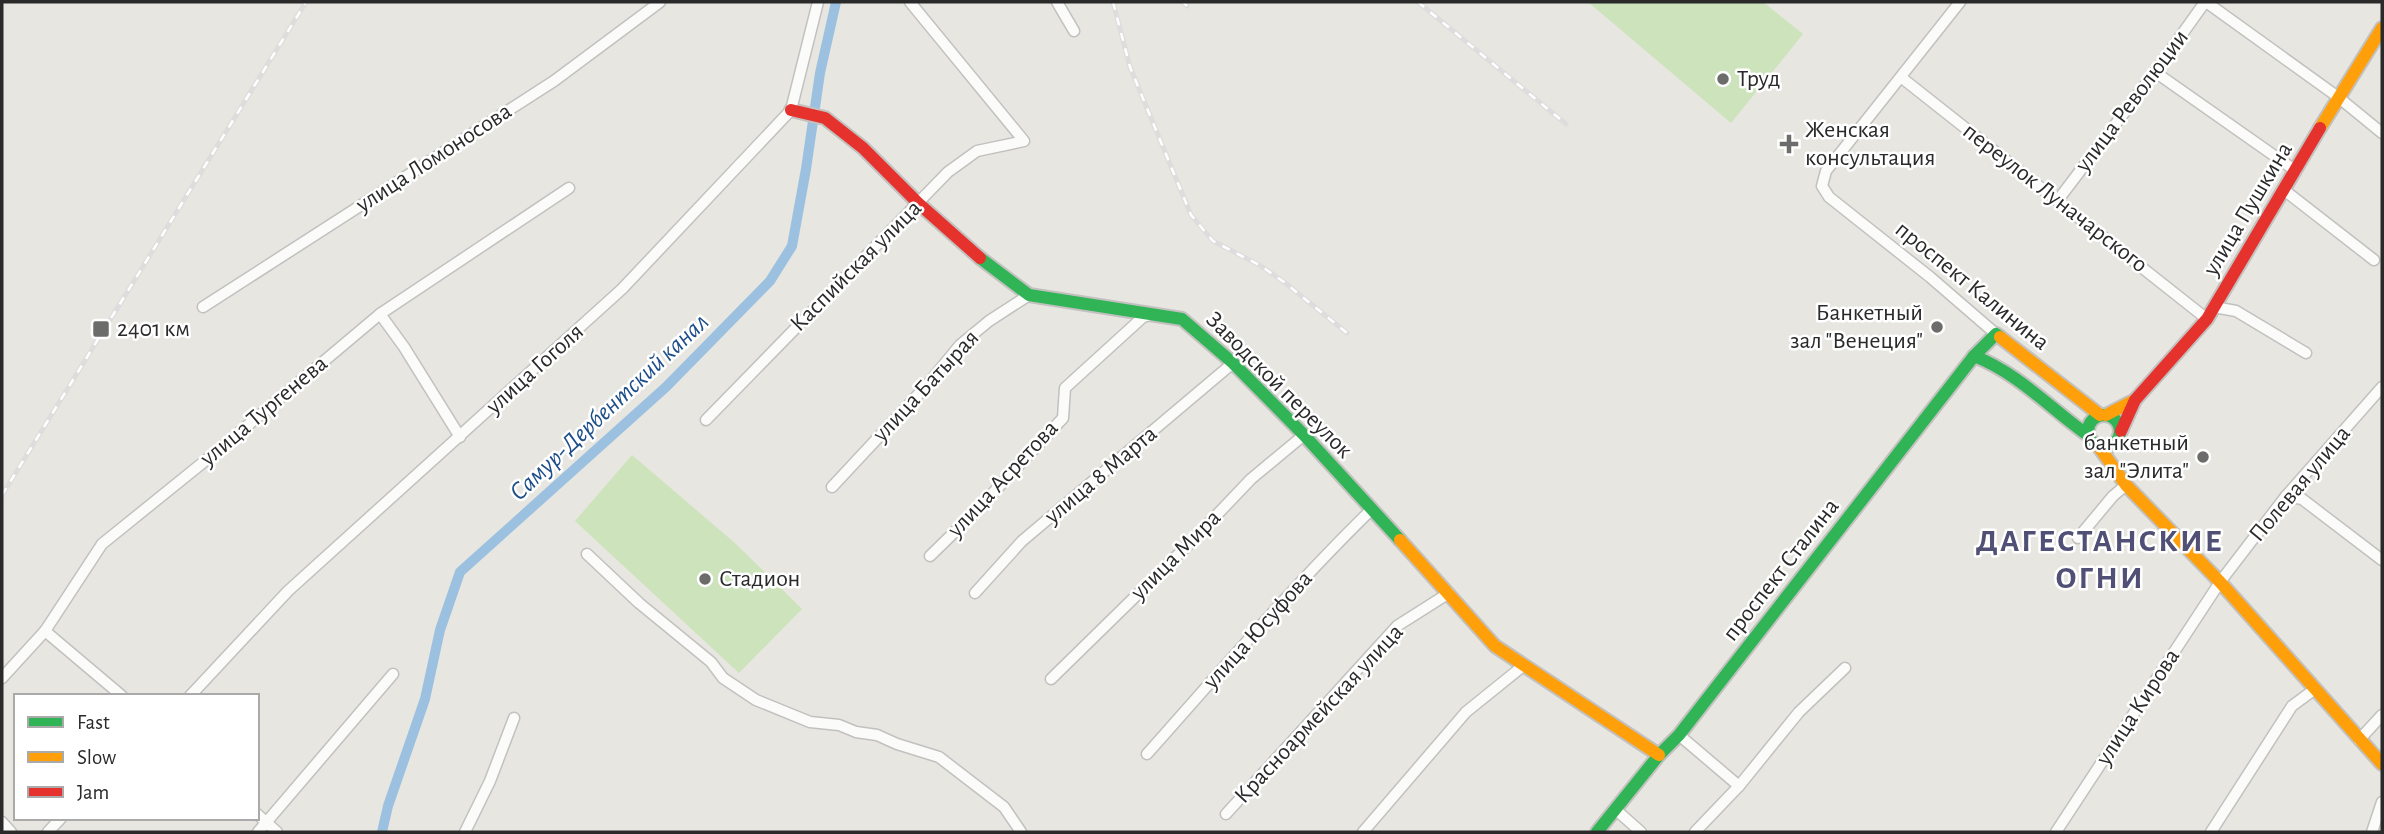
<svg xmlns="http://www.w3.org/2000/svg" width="2384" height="834" font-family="'Alegreya Sans',sans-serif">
<rect width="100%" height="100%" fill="#e7e6e0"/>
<g fill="#cce3bb">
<polygon points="1588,2 1763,2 1803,34 1731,123"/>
<polygon points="632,455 736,544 802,609 739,673 575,521"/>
</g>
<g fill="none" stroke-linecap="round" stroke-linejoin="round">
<polyline stroke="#9cc1e0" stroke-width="10" points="382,832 388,806 425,699 440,630 460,572 666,387 770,281 792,246 806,169 820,73 836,2"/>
<g stroke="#c2c1c0" stroke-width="13">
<g id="street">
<polyline points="1057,2 1074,31"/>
<polyline points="1960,2 1826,171 1822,186 1829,197 1930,277 1996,334"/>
<polyline points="2206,2 2338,97 2382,133"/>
<polyline points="2155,72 2296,171"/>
<polyline points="1902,78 2207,319"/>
<polyline points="2284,190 2374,260"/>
<polyline points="2058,200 2155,72 2205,2"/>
<polyline points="203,307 554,81 660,2"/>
<polyline points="2214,307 2236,311 2306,353"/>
<polyline points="380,314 404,347 460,437"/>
<polyline points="706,420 948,172 977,151 1024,141 910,2"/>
<polyline points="832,487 928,384 960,345 989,321 1029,295"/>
<polyline points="2286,496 2302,499 2382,560"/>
<polyline points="2078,538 2113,496 2126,485"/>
<polyline points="587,554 639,603 711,662 723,678 756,700 810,722 839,725 856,732 877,735 897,744 939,757 1004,807 1021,832"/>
<polyline points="930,556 978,509 1063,418 1065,388 1143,317 1151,315"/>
<polyline points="975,593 1022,541 1233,363"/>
<polyline points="45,631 122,696"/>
<polyline points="2,678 45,631 102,544 216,452 380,314 569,188"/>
<polyline points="1051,679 1192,541 1251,479 1304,435"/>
<polyline points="190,696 288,591 622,289 791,110 818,2"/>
<polyline points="1679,735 1739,786"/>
<polyline points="2359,740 2382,715"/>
<path d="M 1147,754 C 1221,671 1293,586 1372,509"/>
<polyline points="1615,809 1641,832"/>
<polyline points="257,814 277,832"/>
<polyline points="1226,814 1397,626 1449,593"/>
<polyline points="2,822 11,832"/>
<polyline points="48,832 61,818"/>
<polyline points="258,832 393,674"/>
<polyline points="465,832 490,781 514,718"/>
<polyline points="1363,832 1466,712 1523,666"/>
<polyline points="1695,832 1739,786 1799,712 1845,668"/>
<polyline points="2056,832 2220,582 2286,496 2382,387"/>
<polyline points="2211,832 2292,706 2315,689"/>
<polyline points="2372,832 2382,802"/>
</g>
</g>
<g stroke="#c2c1c0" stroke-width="16">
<g id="fast">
<polyline points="980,258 1029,295 1182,319 1233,363 1304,435 1400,540"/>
<path d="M 1974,356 C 2018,373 2051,409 2089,436"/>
<circle cx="2104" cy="431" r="16"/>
<polyline points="1597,832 1659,755 1679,735 1974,356 1996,334 2000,337"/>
</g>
</g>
<g stroke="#c2c1c0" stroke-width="16">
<g id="slow">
<polyline points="2320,128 2382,28"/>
<polyline points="2000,337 2100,415"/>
<polyline points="2106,415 2135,400"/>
<polyline points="2099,447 2126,485 2220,582 2382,764"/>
<polyline points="1400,540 1495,646 1659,755"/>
</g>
</g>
<g stroke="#c2c1c0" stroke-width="16">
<g id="jam">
<polyline points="791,110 825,118 863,148 918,203 980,258"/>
<polyline points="2121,431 2135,400 2207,319 2320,128"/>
</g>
</g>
<use href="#street" stroke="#fbfbfa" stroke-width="10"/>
<use href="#fast" stroke="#30b455" stroke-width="12"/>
<use href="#slow" stroke="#ff9f0a" stroke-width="12"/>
<use href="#jam" stroke="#e5322d" stroke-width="12"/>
<g stroke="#deddde" stroke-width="5">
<g id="rail">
<polyline points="1113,2 1130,67 1191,215 1213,241 1261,266 1284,282 1347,333"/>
<polyline points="1183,2 1187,6"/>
<polyline points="1418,2 1566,124"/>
<polyline points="2,495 306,2"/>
</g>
</g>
<use href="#rail" stroke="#fff" stroke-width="2.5" stroke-dasharray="8" stroke-linecap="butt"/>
</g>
<g fill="#6c6c6a" stroke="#fff" stroke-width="2.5">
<circle cx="1723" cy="79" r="7"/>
<path d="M1785.5 133.5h7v7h7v7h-7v7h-7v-7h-7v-7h7z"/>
<circle cx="1937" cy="327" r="7"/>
<rect x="92" y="320" width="18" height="18" rx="3.5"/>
<circle cx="2203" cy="457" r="7"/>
<circle cx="705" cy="579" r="7"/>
</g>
<g text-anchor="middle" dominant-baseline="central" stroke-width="5" stroke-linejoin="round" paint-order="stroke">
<g font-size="24" fill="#2a2a2a" stroke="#fff" text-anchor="start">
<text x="1737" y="79">Труд</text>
<text x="1805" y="130">Женская<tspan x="1805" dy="28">консультация</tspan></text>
<text x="1923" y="313" text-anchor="end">Банкетный<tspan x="1923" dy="28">зал "Венеция"</tspan></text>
<text x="117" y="329">2401 км</text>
<text x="2189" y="443" text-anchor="end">банкетный<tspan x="2189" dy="28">зал "Элита"</tspan></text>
<text x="719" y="579">Стадион</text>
</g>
<g font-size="24" fill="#2a2a2a" stroke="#fff">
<text transform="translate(2132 101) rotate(-53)">улица Революции</text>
<text transform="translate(434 158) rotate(-33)">улица Ломоносова</text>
<text transform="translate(2055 198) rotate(38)">переулок Луначарского</text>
<text transform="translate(2248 209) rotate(-59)">улица Пушкина</text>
<text transform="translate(856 266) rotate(-45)">Каспийская улица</text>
<text transform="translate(1972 286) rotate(39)">проспект Калинина</text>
<text transform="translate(535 369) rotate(-42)">улица Гоголя</text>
<text transform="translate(1279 385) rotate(45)">Заводской переулок</text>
<text transform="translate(926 386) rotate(-47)">улица Батырая</text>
<text transform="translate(264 411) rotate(-40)">улица Тургенева</text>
<text transform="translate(1101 475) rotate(-40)">улица 8 Марта</text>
<text transform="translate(1003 479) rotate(-47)">улица Асретова</text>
<text transform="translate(2300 484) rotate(-50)">Полевая улица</text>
<text transform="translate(1176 555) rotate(-45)">улица Мира</text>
<text transform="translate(1781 570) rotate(-52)">проспект Сталина</text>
<text transform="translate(1258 630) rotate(-48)">улица Юсуфова</text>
<text transform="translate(2138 707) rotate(-57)">улица Кирова</text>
<text transform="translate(1319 714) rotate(-47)">Красноармейская улица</text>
</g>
<g font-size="26" font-style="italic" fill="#1d4e8a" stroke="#fff">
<text transform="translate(609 407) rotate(-43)">Самур-Дербентский канал</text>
</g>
<g font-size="32" font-weight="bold" letter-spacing="2" fill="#504f75" stroke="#fff">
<text x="2100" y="541">ДАГЕСТАНСКИЕ<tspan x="2100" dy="37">ОГНИ</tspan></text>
</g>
</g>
<rect width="2384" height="834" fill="none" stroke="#2a2a2a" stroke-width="7"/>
<rect x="14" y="694" width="245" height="126" fill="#ffffff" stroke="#aaaaaa" stroke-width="2"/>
<rect x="28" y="717" width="35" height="10" fill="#30b455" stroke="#aaaaaa" stroke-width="2"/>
<text x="77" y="729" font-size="21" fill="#2a2a2a">Fast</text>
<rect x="28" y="752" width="35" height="10" fill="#ff9f0a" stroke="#aaaaaa" stroke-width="2"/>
<text x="77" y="764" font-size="21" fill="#2a2a2a">Slow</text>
<rect x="28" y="787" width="35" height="10" fill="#e5322d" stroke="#aaaaaa" stroke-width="2"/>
<text x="77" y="799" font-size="21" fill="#2a2a2a">Jam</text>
</svg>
